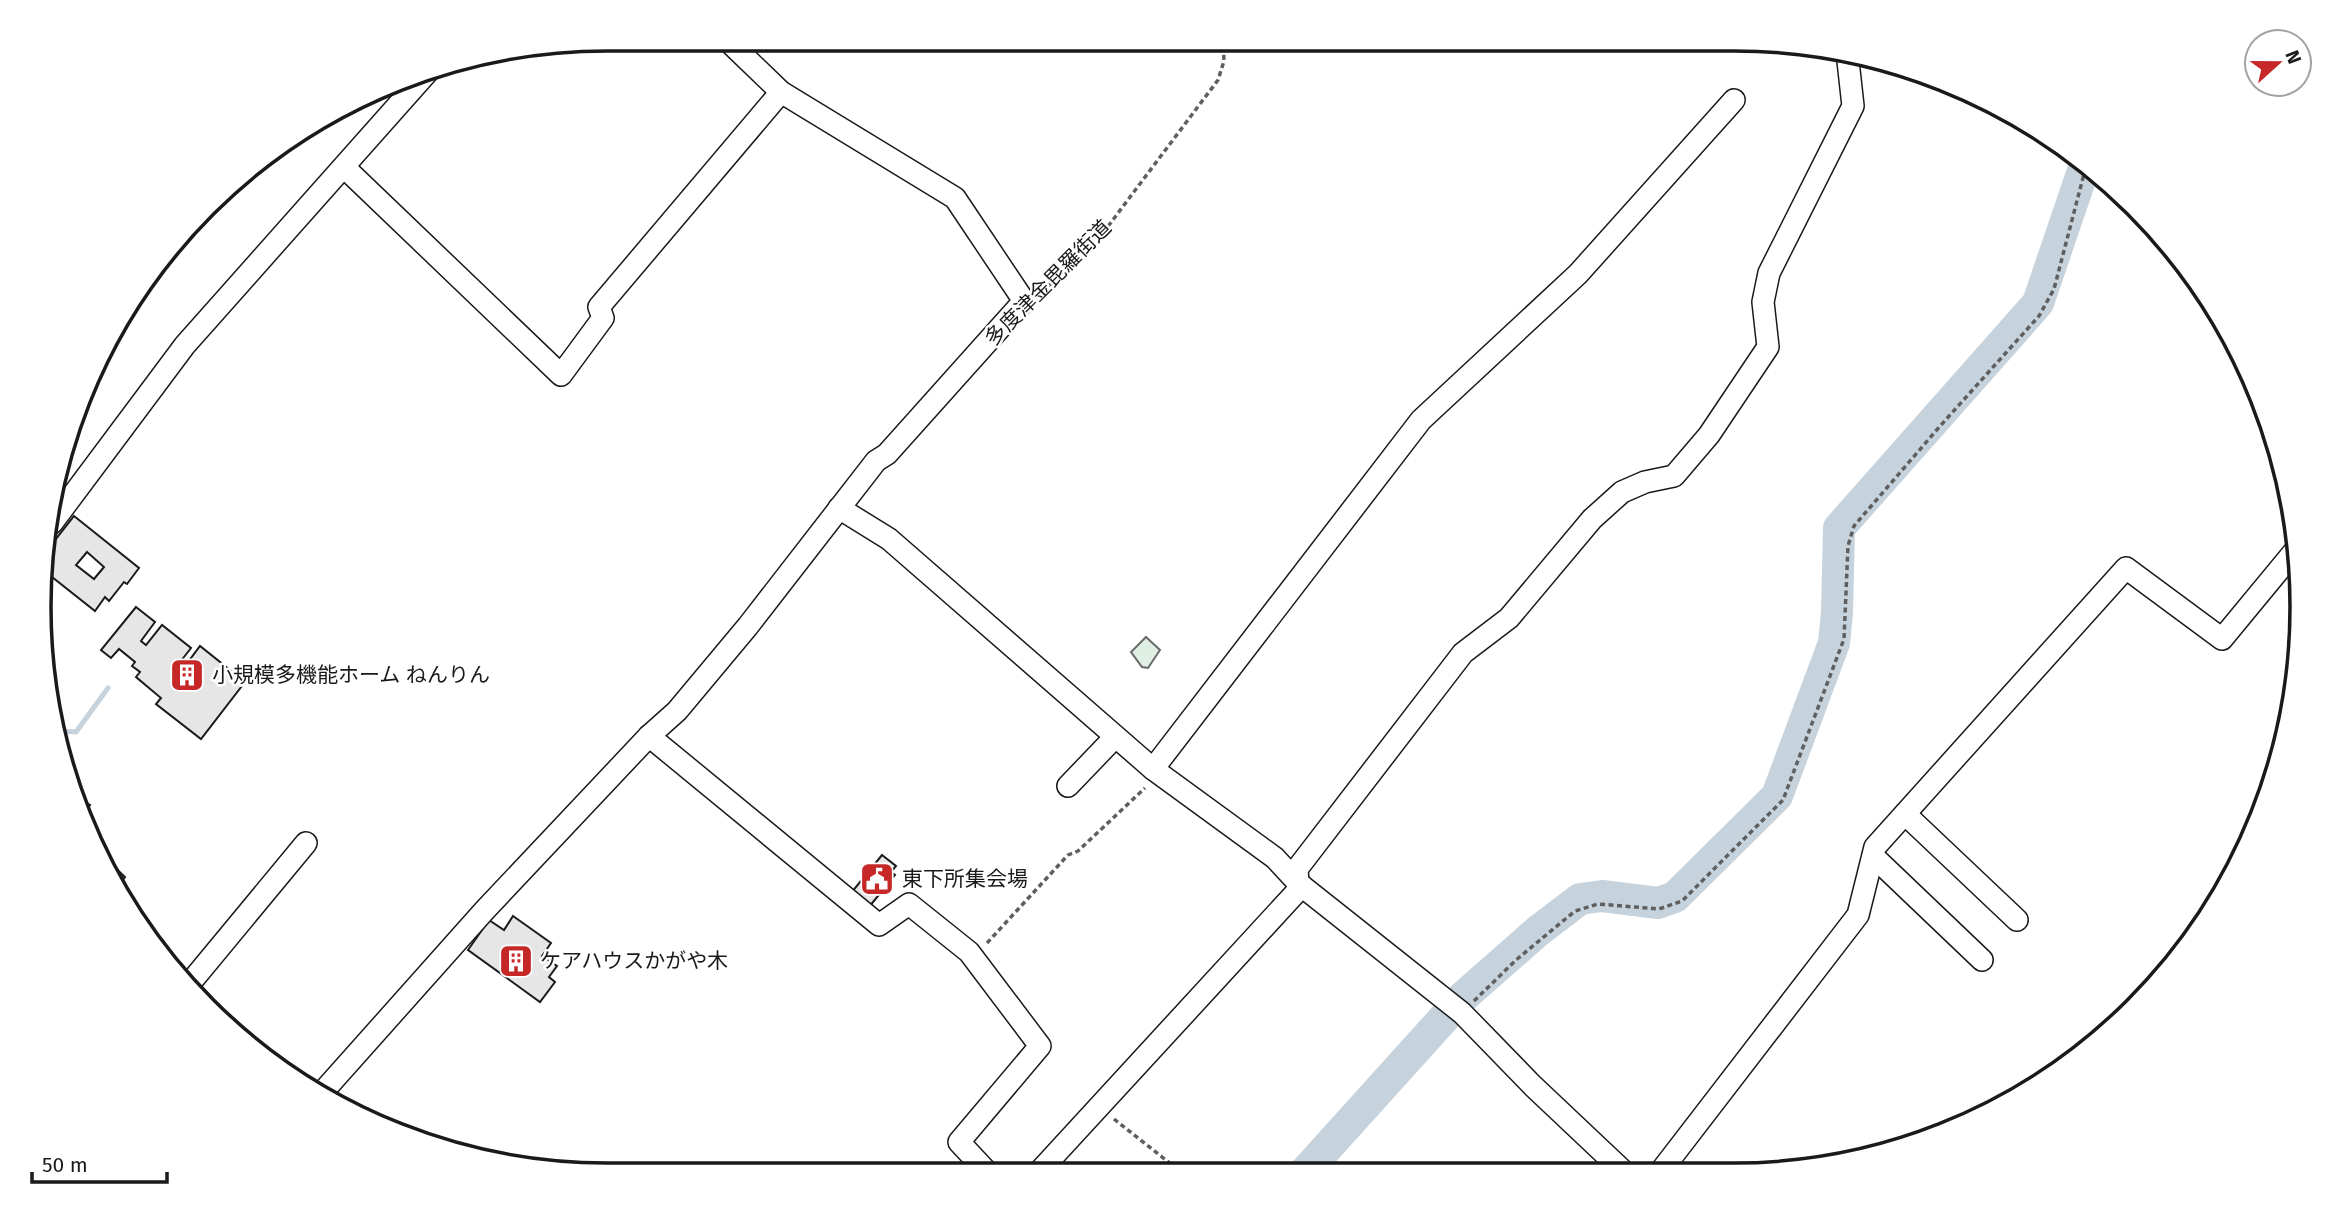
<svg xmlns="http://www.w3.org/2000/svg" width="2341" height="1214" font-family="'Fira Sans','Noto Sans JP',sans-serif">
<rect width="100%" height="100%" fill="#fff"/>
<polygon fill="#e0efe3" stroke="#6a6a6a" stroke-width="2" points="1146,637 1160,650 1148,668 1142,667 1131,652"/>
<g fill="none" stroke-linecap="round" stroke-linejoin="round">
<polyline stroke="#c6d2dc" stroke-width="5" points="60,731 76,732 108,688"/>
<polyline stroke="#c6d2dc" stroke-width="32" points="1305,1172 1463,997 1538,931 1580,899 1602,896 1658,903 1675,897 1777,796 1834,643 1837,613 1839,528 2038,303 2086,162"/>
</g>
<g fill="#e6e6e6" stroke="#1a1a1a" stroke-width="2" fill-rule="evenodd">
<path d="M 74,516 L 139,568 L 127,584 L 124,582 L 109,601 L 105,597 L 95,611 L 47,573 L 49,548 ZM 87,552 L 104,567 L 94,579 L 76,565 Z"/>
<polygon points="136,607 155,622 141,641 146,645 162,625 191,648 177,666 182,670 200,646 245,682 201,739 156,704 161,698 136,677 140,672 132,666 135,662 119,649 111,658 101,650"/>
<polygon points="75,795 90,805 81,819"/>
<polygon points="882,855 896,866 891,872 895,875 888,883 891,886 885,893 882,891 869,907 851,893"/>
<polygon points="106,859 125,877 119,884 104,861"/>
<polygon points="513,916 551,943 542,956 557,966 549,977 555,982 540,1002 468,950 489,920 504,930"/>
</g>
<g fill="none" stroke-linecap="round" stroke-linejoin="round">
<g stroke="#1a1a1a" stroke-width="24">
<g id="minor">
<polyline points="344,167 561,375 603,318 599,307 781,92"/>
<polyline points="839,508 889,539 1153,769 1275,858 1298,883 1462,1013 1533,1086 1623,1171"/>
<polyline points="52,523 185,345 432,67"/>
<polyline points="649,736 879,925 909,904 969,952 1040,1046 959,1142 988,1173"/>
<polyline points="1153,769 1421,420 1578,274 1734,100"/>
<polyline points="1068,786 1115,737"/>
<polyline points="1905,814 2017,920"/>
<polyline points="1873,856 1982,960"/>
<polyline points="1298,883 1297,869 1463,653 1509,618 1592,519 1622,492 1645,482 1674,476 1709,435 1768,347 1763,302 1769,273 1853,106 1847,52"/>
<polyline points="186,988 306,843"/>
<polyline points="320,1095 484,911 649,736 677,711 748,626 876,461 887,454 1024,301 955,198 781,92 726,39"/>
<polyline points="1661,1171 1858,915 1875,847 2126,568 2222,639 2298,547"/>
<polyline points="1038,1173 1302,886"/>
</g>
</g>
<g stroke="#5f5f5f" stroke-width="3.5" stroke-dasharray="5 3.5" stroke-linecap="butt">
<polyline points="1041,291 1052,283 1103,233 1218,80 1224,61 1223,39"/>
<polyline points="987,943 1068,855 1078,851 1145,788"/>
<polyline points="1474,1001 1516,960 1575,911 1598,904 1659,909 1682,901 1783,800 1844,639 1848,546 1854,526 1941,425 2039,316 2054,289 2084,174 2091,166"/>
<polyline points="1114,1119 1181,1172"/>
</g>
<use href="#minor" stroke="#fff" stroke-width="21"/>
</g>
<defs>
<g id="building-square" transform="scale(1.75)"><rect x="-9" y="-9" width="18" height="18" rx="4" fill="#c62828" stroke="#fff"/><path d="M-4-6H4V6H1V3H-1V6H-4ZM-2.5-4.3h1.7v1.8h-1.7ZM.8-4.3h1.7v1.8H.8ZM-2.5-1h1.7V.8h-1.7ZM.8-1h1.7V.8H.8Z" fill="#fff"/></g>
<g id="civic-square" transform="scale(1.75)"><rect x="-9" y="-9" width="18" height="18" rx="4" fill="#c62828" stroke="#fff"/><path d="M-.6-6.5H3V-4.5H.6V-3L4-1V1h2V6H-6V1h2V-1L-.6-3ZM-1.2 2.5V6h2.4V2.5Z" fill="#fff"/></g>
</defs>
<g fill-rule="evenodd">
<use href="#building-square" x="187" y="675"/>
<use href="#civic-square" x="877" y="879"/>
<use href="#building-square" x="516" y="961"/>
</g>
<g text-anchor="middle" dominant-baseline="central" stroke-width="5" stroke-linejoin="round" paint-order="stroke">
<g font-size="21" fill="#1a1a1a" stroke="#fff">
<text transform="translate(1048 283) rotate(-45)">多度津金毘羅街道</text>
</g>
<g font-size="21" fill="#1a1a1a" stroke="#fff" text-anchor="start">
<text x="212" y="675">小規模多機能ホーム ねんりん</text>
<text x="902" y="879">東下所集会場</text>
<text x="540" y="961">ケアハウスかがや木</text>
</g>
</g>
<path d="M0 0H2341V1214H0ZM607 51H1734A556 556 0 0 1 2290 607V607A556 556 0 0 1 1734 1163H607A556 556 0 0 1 51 607V607A556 556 0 0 1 607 51Z" fill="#fff" fill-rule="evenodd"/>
<path fill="none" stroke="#1a1a1a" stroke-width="3.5" d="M607 51H1734A556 556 0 0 1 2290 607V607A556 556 0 0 1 1734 1163H607A556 556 0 0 1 51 607V607A556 556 0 0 1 607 51Z"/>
<g transform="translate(2278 63) rotate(69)"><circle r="33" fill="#ffffff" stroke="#a3a3a3" stroke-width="2"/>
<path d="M0-5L12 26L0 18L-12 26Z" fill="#c62828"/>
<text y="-10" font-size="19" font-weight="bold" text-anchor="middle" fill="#1a1a1a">N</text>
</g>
<path d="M32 1172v10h135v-10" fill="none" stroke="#1a1a1a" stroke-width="3.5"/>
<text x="42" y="1172" font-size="21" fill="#1a1a1a" stroke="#ffffff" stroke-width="5" paint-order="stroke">50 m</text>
</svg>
